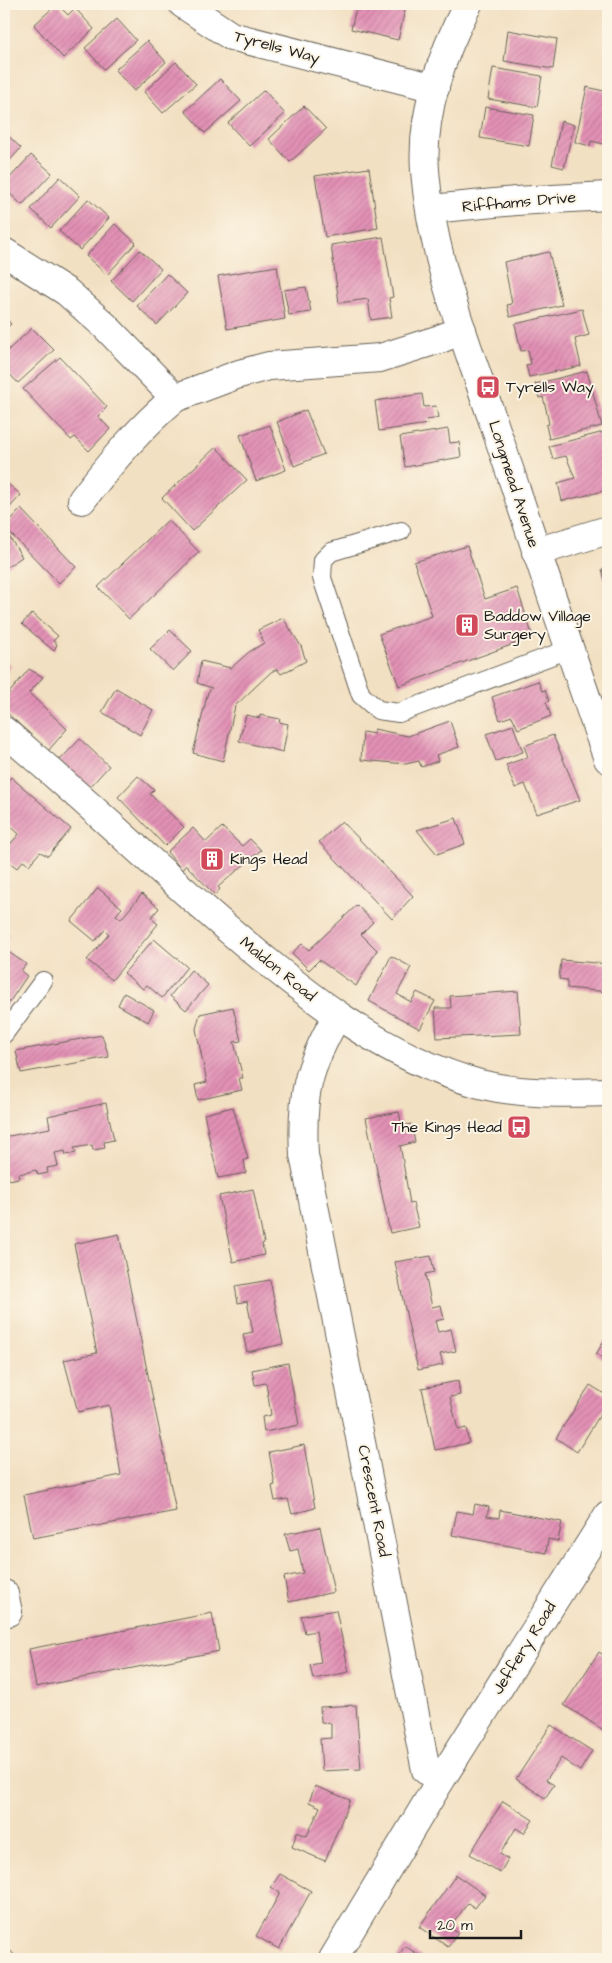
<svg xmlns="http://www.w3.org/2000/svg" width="612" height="1963" font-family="'Architects Daughter',sans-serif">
<defs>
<pattern id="building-hatch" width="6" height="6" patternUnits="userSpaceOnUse" patternTransform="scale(1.25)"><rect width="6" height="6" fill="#e291b5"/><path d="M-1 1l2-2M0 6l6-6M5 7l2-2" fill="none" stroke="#c17c9b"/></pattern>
</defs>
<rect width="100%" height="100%" fill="#fcf5e5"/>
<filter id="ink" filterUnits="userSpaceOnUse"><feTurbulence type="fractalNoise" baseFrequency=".02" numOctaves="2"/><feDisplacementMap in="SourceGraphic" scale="10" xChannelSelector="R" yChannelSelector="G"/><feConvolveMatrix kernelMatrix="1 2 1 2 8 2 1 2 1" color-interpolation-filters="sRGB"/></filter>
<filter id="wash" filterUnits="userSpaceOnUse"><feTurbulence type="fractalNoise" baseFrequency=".0096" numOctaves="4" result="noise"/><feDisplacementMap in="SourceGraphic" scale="20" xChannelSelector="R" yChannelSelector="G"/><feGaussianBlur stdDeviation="1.12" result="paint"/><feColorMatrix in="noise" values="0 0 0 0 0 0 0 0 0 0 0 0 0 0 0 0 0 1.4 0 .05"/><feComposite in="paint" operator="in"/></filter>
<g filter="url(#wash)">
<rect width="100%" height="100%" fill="#f2e0c2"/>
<g id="blocks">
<g fill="url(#building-hatch)">
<polygon points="57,4 68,15 75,8 94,29 63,58 34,25"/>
<polygon points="357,4 378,4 405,10 398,40 351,29"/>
<polygon points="117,19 136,40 104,69 85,48"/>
<polygon points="508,30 557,39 553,69 504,61"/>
<polygon points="147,41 166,62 134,91 115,70"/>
<polygon points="176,62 196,84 163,113 144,92"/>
<polygon points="493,68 542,76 537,107 488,99"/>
<polygon points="220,79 241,101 205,133 185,111"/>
<polygon points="587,87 608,92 608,145 591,141 590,146 575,142"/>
<polygon points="264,90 285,114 249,146 228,123"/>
<polygon points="304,106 326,129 290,162 269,139"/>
<polygon points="485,107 534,115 529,146 480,138"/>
<polygon points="561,121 574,125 564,168 552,165"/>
<polygon points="4,132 21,148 4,167"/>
<polygon points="31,155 52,173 22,205 4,188 4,184"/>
<polygon points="369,168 378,228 325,237 315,176"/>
<polygon points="60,177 80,196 51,228 31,209"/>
<polygon points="88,199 109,218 80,250 59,231"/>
<polygon points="115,224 136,243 107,275 86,256"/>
<polygon points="383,237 393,297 389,298 392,317 371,320 368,299 339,303 331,245"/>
<polygon points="140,250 161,269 132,301 111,281"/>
<polygon points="549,252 562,305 510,317 507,305 512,304 504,262"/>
<polygon points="277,266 285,319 227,329 218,276"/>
<polygon points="167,274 187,293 157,325 137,306"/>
<polygon points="306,287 311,312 289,315 284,290"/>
<polygon points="582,309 589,335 575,339 581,366 529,377 526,365 531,364 528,350 521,351 515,324"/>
<polygon points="4,316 11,324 4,330"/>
<polygon points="32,328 54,350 18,383 4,368 4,354"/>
<polygon points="60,357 107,407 98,416 110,429 89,451 75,437 71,440 23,389"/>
<polygon points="587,371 602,426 549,439 546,425 549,424 546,409 543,397 539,398 535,384"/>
<polygon points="422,394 424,407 436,406 438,418 427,420 428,424 379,431 375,401"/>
<polygon points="306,410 324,454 294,466 277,422"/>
<polygon points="270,425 286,470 256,481 240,435"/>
<polygon points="448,429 450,443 459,442 461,457 405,467 400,437"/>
<polygon points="608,431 608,490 562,501 558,483 575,478 566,456 553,459 549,446"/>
<polygon points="216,447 247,480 192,531 162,498"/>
<polygon points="6,482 21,495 4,514 4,485"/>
<polygon points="21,509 76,567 59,583 4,527"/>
<polygon points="168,520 199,552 129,619 98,587"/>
<polygon points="7,533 22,557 4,569 4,535"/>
<polygon points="467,546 485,599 517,588 533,637 399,686 379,634 432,616 414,562"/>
<polygon points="608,567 608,592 602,569"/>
<polygon points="4,608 9,613 4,617"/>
<polygon points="32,613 58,636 53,641 57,644 54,651 22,624"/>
<polygon points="283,618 301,646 306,661 281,674 277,669 271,672 235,706 223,761 193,753 208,692 212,688 197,683 201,661 231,668 249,652 264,643 258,630"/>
<polygon points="4,629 9,635 4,640"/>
<polygon points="170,630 192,651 173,671 150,649"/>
<polygon points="4,660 11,666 4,675"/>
<polygon points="29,669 43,677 29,693 67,729 48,751 4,710 4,699"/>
<polygon points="538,681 542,691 545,690 549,701 546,702 551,716 518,729 512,716 500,720 492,697"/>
<polygon points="116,688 153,710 140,735 102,712"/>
<polygon points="246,715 260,718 260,715 280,719 279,722 288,724 283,752 239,741"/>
<polygon points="450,721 459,747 436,755 438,761 421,767 419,761 406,764 361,760 363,732 374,734 374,729 408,736"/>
<polygon points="513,725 523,752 496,761 486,734"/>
<polygon points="553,735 580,800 537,814 525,784 515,788 506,765 528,757 524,746"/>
<polygon points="80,739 109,766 89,788 59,761"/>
<polygon points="138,776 154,790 150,794 184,827 165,846 118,797"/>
<polygon points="11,777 71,829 48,856 40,852 29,865 23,861 17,868 4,858 4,851 19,834 4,820 4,785"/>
<polygon points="456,818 465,844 437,854 417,830"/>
<polygon points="342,821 413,896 392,919 319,842"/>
<polygon points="222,827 242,846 250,839 261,850 218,887 220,889 215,895 186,865 182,870 167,852 193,828 206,842"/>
<polygon points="98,888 122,908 116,915 121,919 142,894 159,908 151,918 158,924 112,980 87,960 109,934 105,930 95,941 71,921"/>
<polygon points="357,905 373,922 361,934 377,950 356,986 319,960 309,970 292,953 302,944 309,950"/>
<polygon points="4,931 9,934 4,943"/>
<polygon points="154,939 187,967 162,998 147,985 143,989 124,973"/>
<polygon points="4,949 26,964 21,971 27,976 4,1010"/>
<polygon points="391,956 411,967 397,994 411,1002 417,992 435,1001 420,1029 369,1001"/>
<polygon points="561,960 608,964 608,992 567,988 567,980 559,979"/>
<polygon points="191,970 208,985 186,1010 170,996"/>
<polygon points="518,991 521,1034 437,1038 435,1008 451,1008 450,996"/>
<polygon points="124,993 154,1010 148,1022 118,1005"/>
<polygon points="233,1007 241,1041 234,1042 243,1078 239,1078 242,1090 198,1100 195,1085 207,1082 196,1029 200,1014"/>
<polygon points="102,1035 109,1057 21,1073 16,1051"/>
<polygon points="106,1103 114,1140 104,1142 105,1148 93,1150 92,1145 74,1148 76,1153 66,1155 65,1151 55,1153 58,1166 47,1168 48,1173 38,1175 36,1170 28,1172 18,1174 19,1178 9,1180 8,1175 4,1176 4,1137 50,1128 48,1116"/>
<polygon points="233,1107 248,1159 244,1160 246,1173 218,1178 204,1114"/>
<polygon points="399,1112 402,1126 411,1124 415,1142 400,1146 401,1150 410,1204 413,1203 419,1227 390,1233 366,1118"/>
<polygon points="253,1189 264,1243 262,1244 264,1255 233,1262 219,1196"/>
<polygon points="119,1234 176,1511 33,1538 24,1495 121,1475 109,1405 78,1412 64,1360 97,1353 74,1244"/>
<polygon points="431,1256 434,1272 425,1274 432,1307 441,1305 444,1319 435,1321 438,1332 451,1329 456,1351 440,1354 443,1365 418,1370 395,1262"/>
<polygon points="270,1280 283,1344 247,1352 243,1334 253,1332 247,1301 238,1303 235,1286"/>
<polygon points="604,1341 608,1343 608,1361 596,1354"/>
<polygon points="288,1363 299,1425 264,1432 262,1417 271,1415 266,1383 255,1385 252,1370"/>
<polygon points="458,1381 460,1395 450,1397 458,1430 466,1428 469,1443 435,1450 422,1388"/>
<polygon points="590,1385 608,1396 608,1402 577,1452 556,1438"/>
<polygon points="304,1445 315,1508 292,1514 288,1499 275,1501 272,1486 275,1485 269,1452"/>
<polygon points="475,1504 489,1507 487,1516 499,1518 500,1510 562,1522 558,1541 548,1539 546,1553 452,1535 457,1511 473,1514"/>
<polygon points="320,1527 334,1592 289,1602 284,1577 303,1573 298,1549 290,1551 285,1534"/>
<polygon points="336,1610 349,1672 313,1679 310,1665 321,1663 316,1631 305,1633 301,1616"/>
<polygon points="212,1613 219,1651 36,1687 29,1649"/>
<polygon points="599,1652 608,1658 608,1727 605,1731 564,1705"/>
<polygon points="356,1705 361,1769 322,1771 320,1739 331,1738 331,1723 321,1722 320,1707"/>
<polygon points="551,1725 592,1751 580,1771 561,1758 546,1780 554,1785 545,1798 516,1779"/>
<polygon points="315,1786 350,1800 325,1861 292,1847 297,1832 307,1836 320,1807 309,1802"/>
<polygon points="503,1801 533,1820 524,1833 516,1828 500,1854 508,1859 500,1873 470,1854"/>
<polygon points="280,1874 311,1891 279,1949 256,1936 280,1893 271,1887"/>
<polygon points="456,1875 485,1895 475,1908 468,1903 459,1915 450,1928 458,1933 448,1947 419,1927"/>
<polygon points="6,1946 18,1959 4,1959 4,1947"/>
<polygon points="405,1946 425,1959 396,1959"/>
</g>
</g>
</g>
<g filter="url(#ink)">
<use href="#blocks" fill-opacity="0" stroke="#676156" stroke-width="1"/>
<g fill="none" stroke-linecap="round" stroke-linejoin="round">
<g stroke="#676156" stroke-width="20">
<g id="service">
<polyline points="401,531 331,552 323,560 322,578 361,695 378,710 399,713 569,649"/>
<polyline points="4,1034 43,981"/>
</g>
</g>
<g stroke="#676156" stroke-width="30">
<g id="minor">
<polyline points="183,4 231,36 435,88"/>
<path d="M 468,4 C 442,54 421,114 425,171 C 432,259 466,341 494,424 C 532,536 568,648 608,759"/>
<polyline points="431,209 516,201 608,196"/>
<polyline points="4,252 67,292 105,326 175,398 239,374 269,366 380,358 440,339 462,330"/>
<path d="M 82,500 C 110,463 139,428 175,398"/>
<polyline points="536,552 608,530"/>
<path d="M 337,1016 C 307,1068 301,1096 304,1155 L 426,1770 L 440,1781"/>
<polyline points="4,1594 8,1612"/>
<polyline points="333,1959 440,1781 608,1515"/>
</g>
</g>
<g stroke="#676156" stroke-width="30">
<path id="tertiary" d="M 4,731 C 80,795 152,864 228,929 C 302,992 384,1058 480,1084 C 522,1095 566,1093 608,1092"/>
</g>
<use href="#service" stroke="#fff" stroke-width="18"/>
<use href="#minor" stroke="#fff" stroke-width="28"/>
<use href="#tertiary" stroke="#fff" stroke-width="28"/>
</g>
</g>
<defs>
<g id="bus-square" transform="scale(1.25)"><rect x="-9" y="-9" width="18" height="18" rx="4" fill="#d1495b" stroke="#fcf5e5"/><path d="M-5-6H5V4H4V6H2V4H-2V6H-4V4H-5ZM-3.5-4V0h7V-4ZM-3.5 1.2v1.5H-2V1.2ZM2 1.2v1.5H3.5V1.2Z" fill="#fff"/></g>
<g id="building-square" transform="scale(1.25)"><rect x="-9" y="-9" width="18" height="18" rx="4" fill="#d1495b" stroke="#fcf5e5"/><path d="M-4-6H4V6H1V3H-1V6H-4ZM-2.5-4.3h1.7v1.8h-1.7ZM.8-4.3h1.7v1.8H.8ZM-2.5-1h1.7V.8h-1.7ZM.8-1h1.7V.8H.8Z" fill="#fff"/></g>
</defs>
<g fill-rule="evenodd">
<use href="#bus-square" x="488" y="387"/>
<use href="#building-square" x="467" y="625"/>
<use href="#building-square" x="212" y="859"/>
<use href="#bus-square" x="519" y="1127"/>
</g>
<g text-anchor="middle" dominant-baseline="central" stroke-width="4" stroke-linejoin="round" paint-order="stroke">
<g font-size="16" fill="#1c1c1c" stroke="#fcf5e5">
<text transform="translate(277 47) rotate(15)">Tyrells Way</text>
<text transform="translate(519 202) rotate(-5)">Riffhams Drive</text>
<text transform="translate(514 484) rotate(72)">Longmead Avenue</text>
<text transform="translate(278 969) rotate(39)">Maldon Road</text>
<text transform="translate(374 1501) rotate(79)">Crescent Road</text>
<text transform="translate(524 1648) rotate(-58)">Jeffery Road</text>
</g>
<g font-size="16" fill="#1c1c1c" stroke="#fcf5e5" text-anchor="start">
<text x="506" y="387">Tyrells Way</text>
<text x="484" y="616">Baddow Village<tspan x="484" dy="18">Surgery</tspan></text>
<text x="230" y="859">Kings Head</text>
<text x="502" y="1127" text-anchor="end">The Kings Head</text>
</g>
</g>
<rect width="612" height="1963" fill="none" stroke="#fcf5e5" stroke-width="20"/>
<path d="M430 1930v8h91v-8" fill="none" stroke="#1c1c1c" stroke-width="2.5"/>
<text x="437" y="1930" font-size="15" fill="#1c1c1c" stroke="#fcf5e5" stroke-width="4" paint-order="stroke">20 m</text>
</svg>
